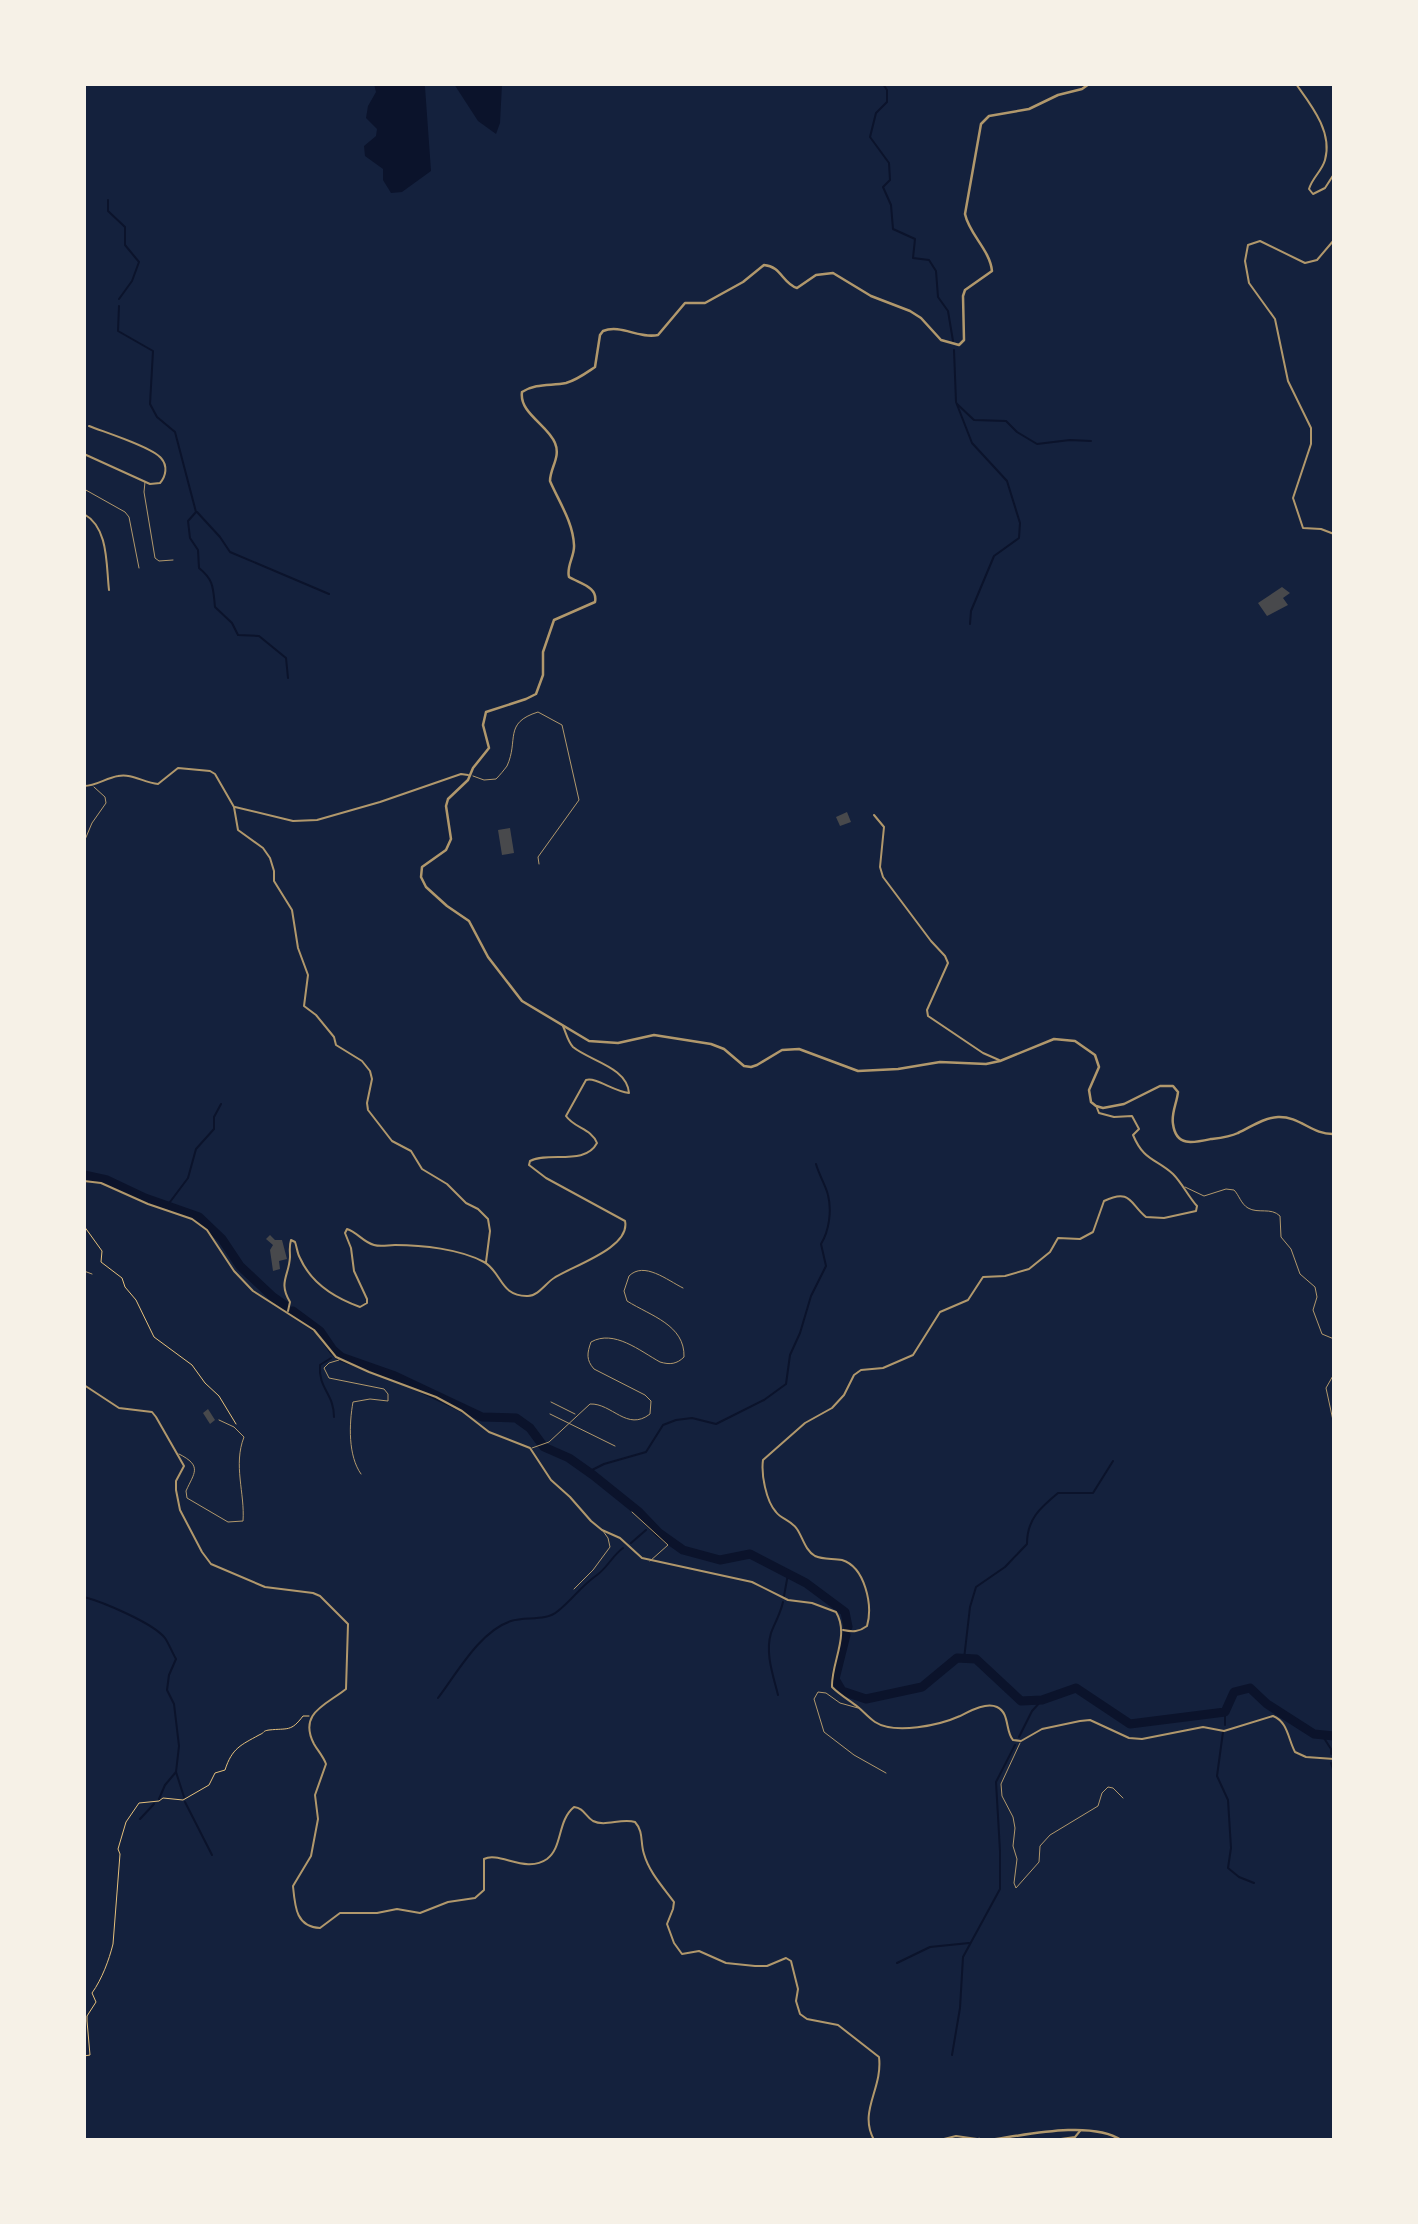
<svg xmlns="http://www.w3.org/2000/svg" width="1418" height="2224" font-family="Mulish,sans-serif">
<rect width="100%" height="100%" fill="#14213d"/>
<g fill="#0b132b">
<polygon points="374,84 424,84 425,87 431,171 402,192 391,193 383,180 383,169 365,156 364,146 376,136 377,129 366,118 368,106 376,92"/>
<polygon points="454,84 502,84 500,123 496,134 478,121"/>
</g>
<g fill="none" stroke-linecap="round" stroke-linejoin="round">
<g stroke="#0b132b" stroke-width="2">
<polyline points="883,84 887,90 887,102 876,113 870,137 889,163 890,180 883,187 891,205 893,229 915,239 913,258 929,260 936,271 938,297 948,311 953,341"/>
<polyline points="108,200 108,211 125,227 125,245 139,262 132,281 119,299"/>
<path d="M 119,306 L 118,331 L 153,351 L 150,404 L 157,417 L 175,432 L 196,512 L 188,521 L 190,538 L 198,550 L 199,568 C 214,580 213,588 215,607 L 232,623 L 238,635 L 259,636 L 286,658 L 288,678"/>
<polyline points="954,350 956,402 972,443 1007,481 1020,523 1019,538 994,556 971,611 970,624"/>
<polyline points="957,404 974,420 1006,421 1017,432 1037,444 1070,440 1091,441"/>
<polyline points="197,512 220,537 230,552 329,594"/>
<polyline points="167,1206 188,1178 196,1149 214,1129 214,1117 221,1104"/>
<path d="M 331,1358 L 320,1365 C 318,1389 334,1393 334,1417"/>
<path d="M 588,1472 L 604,1464 L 646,1452 L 663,1425 L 676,1420 L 692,1418 L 716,1424 L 764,1400 L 786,1384 L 790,1355 L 800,1333 L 811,1296 L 826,1266 L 821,1244 C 829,1231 832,1211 828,1195 C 826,1186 819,1175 816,1164"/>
<polyline points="651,1525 652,1525"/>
<polyline points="631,1543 646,1530"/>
<polyline points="784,1596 788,1574"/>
<path d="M 84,1597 C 103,1602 153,1623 165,1638 C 169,1644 172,1652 176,1659 L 169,1675 L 167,1690 L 174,1704 L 179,1746 L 176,1772 L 184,1797"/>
<path d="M 964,1659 L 970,1607 L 976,1587 L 1005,1567 L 1027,1544 C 1027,1519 1040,1508 1058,1493 L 1093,1493 L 1113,1461"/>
<path d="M 778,1695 C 773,1675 765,1653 771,1633 C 775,1622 780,1615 783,1602"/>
<path d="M 438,1698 C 457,1673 480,1631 511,1621 C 526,1616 545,1622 558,1611 C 573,1599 581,1586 597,1575 C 607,1568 613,1555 623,1548"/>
<polyline points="1225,1725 1225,1712"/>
<polyline points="1223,1732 1217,1776 1228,1800 1231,1848 1228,1868 1239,1877 1254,1883"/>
<polyline points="1322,1735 1331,1749 1331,1754"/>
<polyline points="1019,1737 1032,1711 1042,1700"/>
<polyline points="1331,1763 1334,1772"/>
<polyline points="159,1799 165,1785 176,1772"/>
<polyline points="185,1802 212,1855"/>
<polyline points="140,1819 154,1804"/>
<polyline points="897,1963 930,1947 969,1943"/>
<polyline points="952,2055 960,2008 963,1957 1000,1889 1000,1851 996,1782 1015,1745"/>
</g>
<g stroke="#0b132b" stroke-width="9">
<polyline points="84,1175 107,1180 145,1198 199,1217 222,1239 240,1266 273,1297 286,1306"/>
<polyline points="293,1311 320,1331 333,1350 341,1357 395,1376 482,1417 516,1418 530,1428 544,1447 569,1458 593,1475 639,1512 659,1533 683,1550 720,1560 750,1554 806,1583 845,1612 848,1627"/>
<polyline points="846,1635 835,1679 842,1691 866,1699 922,1687 957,1658 976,1659 1021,1701 1042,1700 1076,1688 1130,1724 1225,1712 1234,1692 1250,1688 1267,1704 1314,1734 1334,1736"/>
</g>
</g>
<g fill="#48494c">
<polygon points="1282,587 1290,593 1283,598 1288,605 1267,616 1258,603"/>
<polygon points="847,812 851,822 840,826 836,817"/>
<polygon points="510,828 514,853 502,855 498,830"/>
<polygon points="270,1235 275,1240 282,1240 287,1259 279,1261 280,1269 273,1271 270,1250 273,1245 266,1239"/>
<polygon points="208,1409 215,1420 210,1424 203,1413"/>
</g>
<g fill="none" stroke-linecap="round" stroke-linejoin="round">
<g stroke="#e5c07b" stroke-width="1">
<polyline points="84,1226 102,1251 101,1262 122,1278 125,1287 136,1300 154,1337 192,1365 205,1383 219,1396 236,1424"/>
<path d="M 84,2056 L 90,2055 L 87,2021 L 87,2016 L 96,2002 L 92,1993 C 102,1979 109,1960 113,1944 L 120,1854 L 118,1849 L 126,1822 L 139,1803 L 159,1801 L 163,1798 L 183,1800 L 209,1785 L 215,1773 L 225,1770 C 232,1748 241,1745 259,1735 C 266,1732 262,1731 269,1730 C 288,1728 291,1732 303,1716 L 309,1716"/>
</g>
<g stroke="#b1986c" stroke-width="1">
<polyline points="145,482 144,492 155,558 159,561 173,560"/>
<polyline points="84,489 125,512 129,517 139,568"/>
<path d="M 473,776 L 484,780 L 496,779 C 500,775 504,770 507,766 C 519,740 503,723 538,712 L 562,725 L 579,800 L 538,857 L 539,864"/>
<polyline points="84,842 92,823 106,803 105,797 94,787"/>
<path d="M 1185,1187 L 1204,1196 L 1226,1189 L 1234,1190 C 1239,1195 1241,1204 1248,1208 C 1258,1214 1271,1207 1280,1216 L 1281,1237 L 1291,1249 L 1300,1274 L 1315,1287 L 1317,1297 L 1313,1310 L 1322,1334 L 1334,1339"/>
<polyline points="84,1271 92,1274"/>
<path d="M 339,1360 L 329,1363 L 324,1368 L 329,1378 L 384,1389 L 388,1394 L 388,1401 L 370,1399 L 353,1402 C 349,1424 348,1456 361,1474"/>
<polyline points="1334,1374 1326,1388 1334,1425"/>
<polyline points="551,1402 575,1414"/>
<polyline points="550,1414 615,1446"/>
<path d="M 532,1448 L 549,1442 L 590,1404 C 612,1403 627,1432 650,1414 L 651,1401 L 645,1395 L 594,1369 C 586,1360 587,1353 591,1342 C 614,1329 640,1351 660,1362 C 670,1365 677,1364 684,1357 C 685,1325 651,1316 627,1301 L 624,1291 L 629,1276 C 644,1261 667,1280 683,1288"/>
<path d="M 179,1454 C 203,1466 194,1473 186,1491 L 187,1498 L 228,1522 L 243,1521 C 245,1493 233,1465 244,1437 L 234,1427 L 219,1420"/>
<polyline points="632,1512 668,1545 650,1561"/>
<polyline points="574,1589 593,1570 610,1547 608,1538 603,1531"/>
<polyline points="858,1708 840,1703 826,1693 818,1692 814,1699 824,1732 854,1755 886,1773"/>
<polyline points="1020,1743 1001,1784 1002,1796 1013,1817 1015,1828 1013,1846 1017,1859 1014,1883 1016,1888 1039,1862 1040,1846 1050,1835 1098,1806 1102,1793 1108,1787 1113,1788 1123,1798"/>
</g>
<g stroke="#b1986c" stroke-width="2">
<path d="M 1296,84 C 1311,105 1333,132 1325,160 C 1322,171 1312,178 1309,189 L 1313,194 L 1325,188 L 1334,174"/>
<polyline points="1334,240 1317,260 1305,263 1260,241 1248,245 1245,261 1249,283 1275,319 1288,381 1311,428 1311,444 1293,498 1303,528 1321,529 1334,534"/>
<path d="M 84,454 L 150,484 L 160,483 C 166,476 168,466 161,458 C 152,447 104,432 89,426"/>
<path d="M 84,514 C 109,528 106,565 109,590"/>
<path d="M 84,786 C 96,786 106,778 118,776 C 132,773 144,783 158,784 L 178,768 L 210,771 L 215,774 L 234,807 L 238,830 L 263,848 L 270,858 L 274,871 L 274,881 L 292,910 L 298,948 L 308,975 L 304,1006 L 316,1015 L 334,1037 L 336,1045 L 362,1061 L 370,1071 L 372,1079 L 367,1103 L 368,1110 L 392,1141 L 411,1151 L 422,1169 L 447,1184 L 466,1203 L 478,1209 L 488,1219 L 490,1231 L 486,1262"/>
<polyline points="235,807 293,821 317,820 380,802 461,774 468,775"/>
<polyline points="874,815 884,827 880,867 883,877 931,941 945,956 948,963 927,1010 928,1016 983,1053 999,1060"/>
<path d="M 84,1181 L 101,1183 L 148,1204 L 192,1219 L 207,1230 L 234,1271 L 253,1291 L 314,1330 L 336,1357 L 369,1372 L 436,1397 L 462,1411 L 489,1432 L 530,1448 L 551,1480 L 570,1497 L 591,1521 L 602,1530 L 620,1538 L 642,1558 L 752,1582 L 788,1600 L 812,1603 L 836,1612 C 850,1636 831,1662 832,1687 C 840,1695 849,1700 858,1707 C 864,1712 869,1718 875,1722 C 895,1735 940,1725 960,1716 C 970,1711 986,1702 997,1707 C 1010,1713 1005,1731 1013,1740 L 1021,1741 L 1042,1729 L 1080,1721 L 1090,1720 L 1129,1738 L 1142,1739 L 1203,1727 L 1224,1731 L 1273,1716 C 1288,1722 1288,1739 1295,1752 L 1306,1757 L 1334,1759"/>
<path d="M 288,1311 L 290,1302 C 278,1282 289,1276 290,1257 C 290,1250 289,1247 291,1240 L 295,1242 C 297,1247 297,1253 300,1258 C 311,1283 335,1298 360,1307 L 367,1303 L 367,1299 L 354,1271 L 351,1248 L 345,1233 L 347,1229 C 357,1232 363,1242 374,1245 C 381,1247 388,1245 395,1245 C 422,1245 460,1249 484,1262 C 502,1272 500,1297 528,1296 C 538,1296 546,1283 554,1278 C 572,1266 631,1248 625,1221 L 546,1178 L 529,1165 L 530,1161 C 549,1151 585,1166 597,1143 C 592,1129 574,1128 566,1116 L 586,1080 C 596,1077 613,1091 629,1093 C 627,1067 590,1061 573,1047 C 568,1042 566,1033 563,1026"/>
<path d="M 84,1385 L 119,1408 L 152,1412 L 156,1417 L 184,1466 L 176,1481 L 176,1490 L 180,1510 L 202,1552 L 211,1564 L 265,1587 L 313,1593 L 320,1596 L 348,1624 L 346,1689 C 326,1705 298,1713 314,1744 C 318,1751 323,1756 326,1764 L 315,1795 L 318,1819 L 311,1856 L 293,1886 C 295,1907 296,1927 320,1928 L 340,1913 L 377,1913 L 397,1909 L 420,1913 L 448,1902 L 475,1898 L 484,1890 L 484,1859 C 499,1851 526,1874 547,1859 C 563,1847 557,1821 574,1807 C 584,1808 585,1816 593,1821 C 605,1827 621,1818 635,1822 C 644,1832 640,1842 644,1854 C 649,1872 663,1887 674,1902 L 673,1909 L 667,1924 L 674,1943 L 682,1954 L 699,1951 L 726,1963 L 755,1966 L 767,1966 L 786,1958 L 791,1961 L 798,1989 L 796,2001 L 800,2014 L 807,2019 L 838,2025 L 879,2057 C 883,2089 858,2111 874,2140"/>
<path d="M 843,1630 C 853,1632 859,1632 867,1626 C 873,1605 865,1567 842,1560 C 834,1558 823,1560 815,1556 C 805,1550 803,1538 797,1529 C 792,1521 781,1519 776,1512 C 766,1501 761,1474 763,1460 L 805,1423 L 832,1408 L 844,1395 L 854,1375 L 861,1370 L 883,1368 L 913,1355 L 940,1312 L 968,1300 L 983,1277 L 1005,1276 L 1029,1269 L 1050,1252 L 1058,1238 L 1080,1239 L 1093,1232 L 1104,1201 C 1131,1188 1130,1204 1146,1217 L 1164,1218 L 1196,1211 L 1197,1206 C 1188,1196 1182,1183 1173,1174 C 1155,1158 1144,1161 1133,1135 L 1139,1129 L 1132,1116 L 1114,1117 L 1099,1113 L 1097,1108"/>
<polyline points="940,2140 956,2136 977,2139"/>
<polyline points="1054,2140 1075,2137 1080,2131"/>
</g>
<g stroke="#b1986c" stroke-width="2.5">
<path d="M 1089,84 L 1082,89 L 1058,95 L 1029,109 L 989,116 L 981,124 L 965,214 C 969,234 990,250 992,271 L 965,290 L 963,296 L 964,340 L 959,345 L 941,340 L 921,318 L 910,311 L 871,296 L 833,273 L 816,275 L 797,288 C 783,284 781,266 764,265 L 743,282 L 705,303 L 685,303 L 658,335 C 639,339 621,324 603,331 L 600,335 L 595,367 C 586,373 577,380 566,383 C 551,386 536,383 522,392 C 519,413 548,425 555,443 C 561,457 550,468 550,481 C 559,502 573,522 574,545 C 575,556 566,566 569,577 C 581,584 598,587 595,602 L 554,620 L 543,652 L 543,675 L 536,694 L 526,699 L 486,712 L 483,725 L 489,748 L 473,768 L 468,780 L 448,799 L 446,806 L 451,839 L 446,850 L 422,867 L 421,877 L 426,887 L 447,906 L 469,921 L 488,957 L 522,1001 L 589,1041 L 618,1043 L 654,1035 L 711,1044 L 724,1049 L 744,1066 L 751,1067 L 757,1065 L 782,1050 L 799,1049 L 858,1071 L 898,1069 L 940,1062 L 986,1064 L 1000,1061 L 1054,1039 L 1075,1041 L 1095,1055 L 1099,1067 L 1089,1090 L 1091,1102 L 1096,1106 L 1103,1108 L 1124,1104 L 1160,1086 L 1173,1086 L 1178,1092 C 1177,1103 1171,1113 1173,1124 C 1176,1147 1193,1143 1211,1139 C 1220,1138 1230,1137 1238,1133 C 1251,1127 1263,1118 1278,1117 C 1300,1116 1312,1135 1334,1134"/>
<polyline points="979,2139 983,2140"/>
<path d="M 990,2140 C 1025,2135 1091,2120 1121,2140"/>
</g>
</g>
<rect width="1418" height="2224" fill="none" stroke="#f6f1e7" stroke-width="172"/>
</svg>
